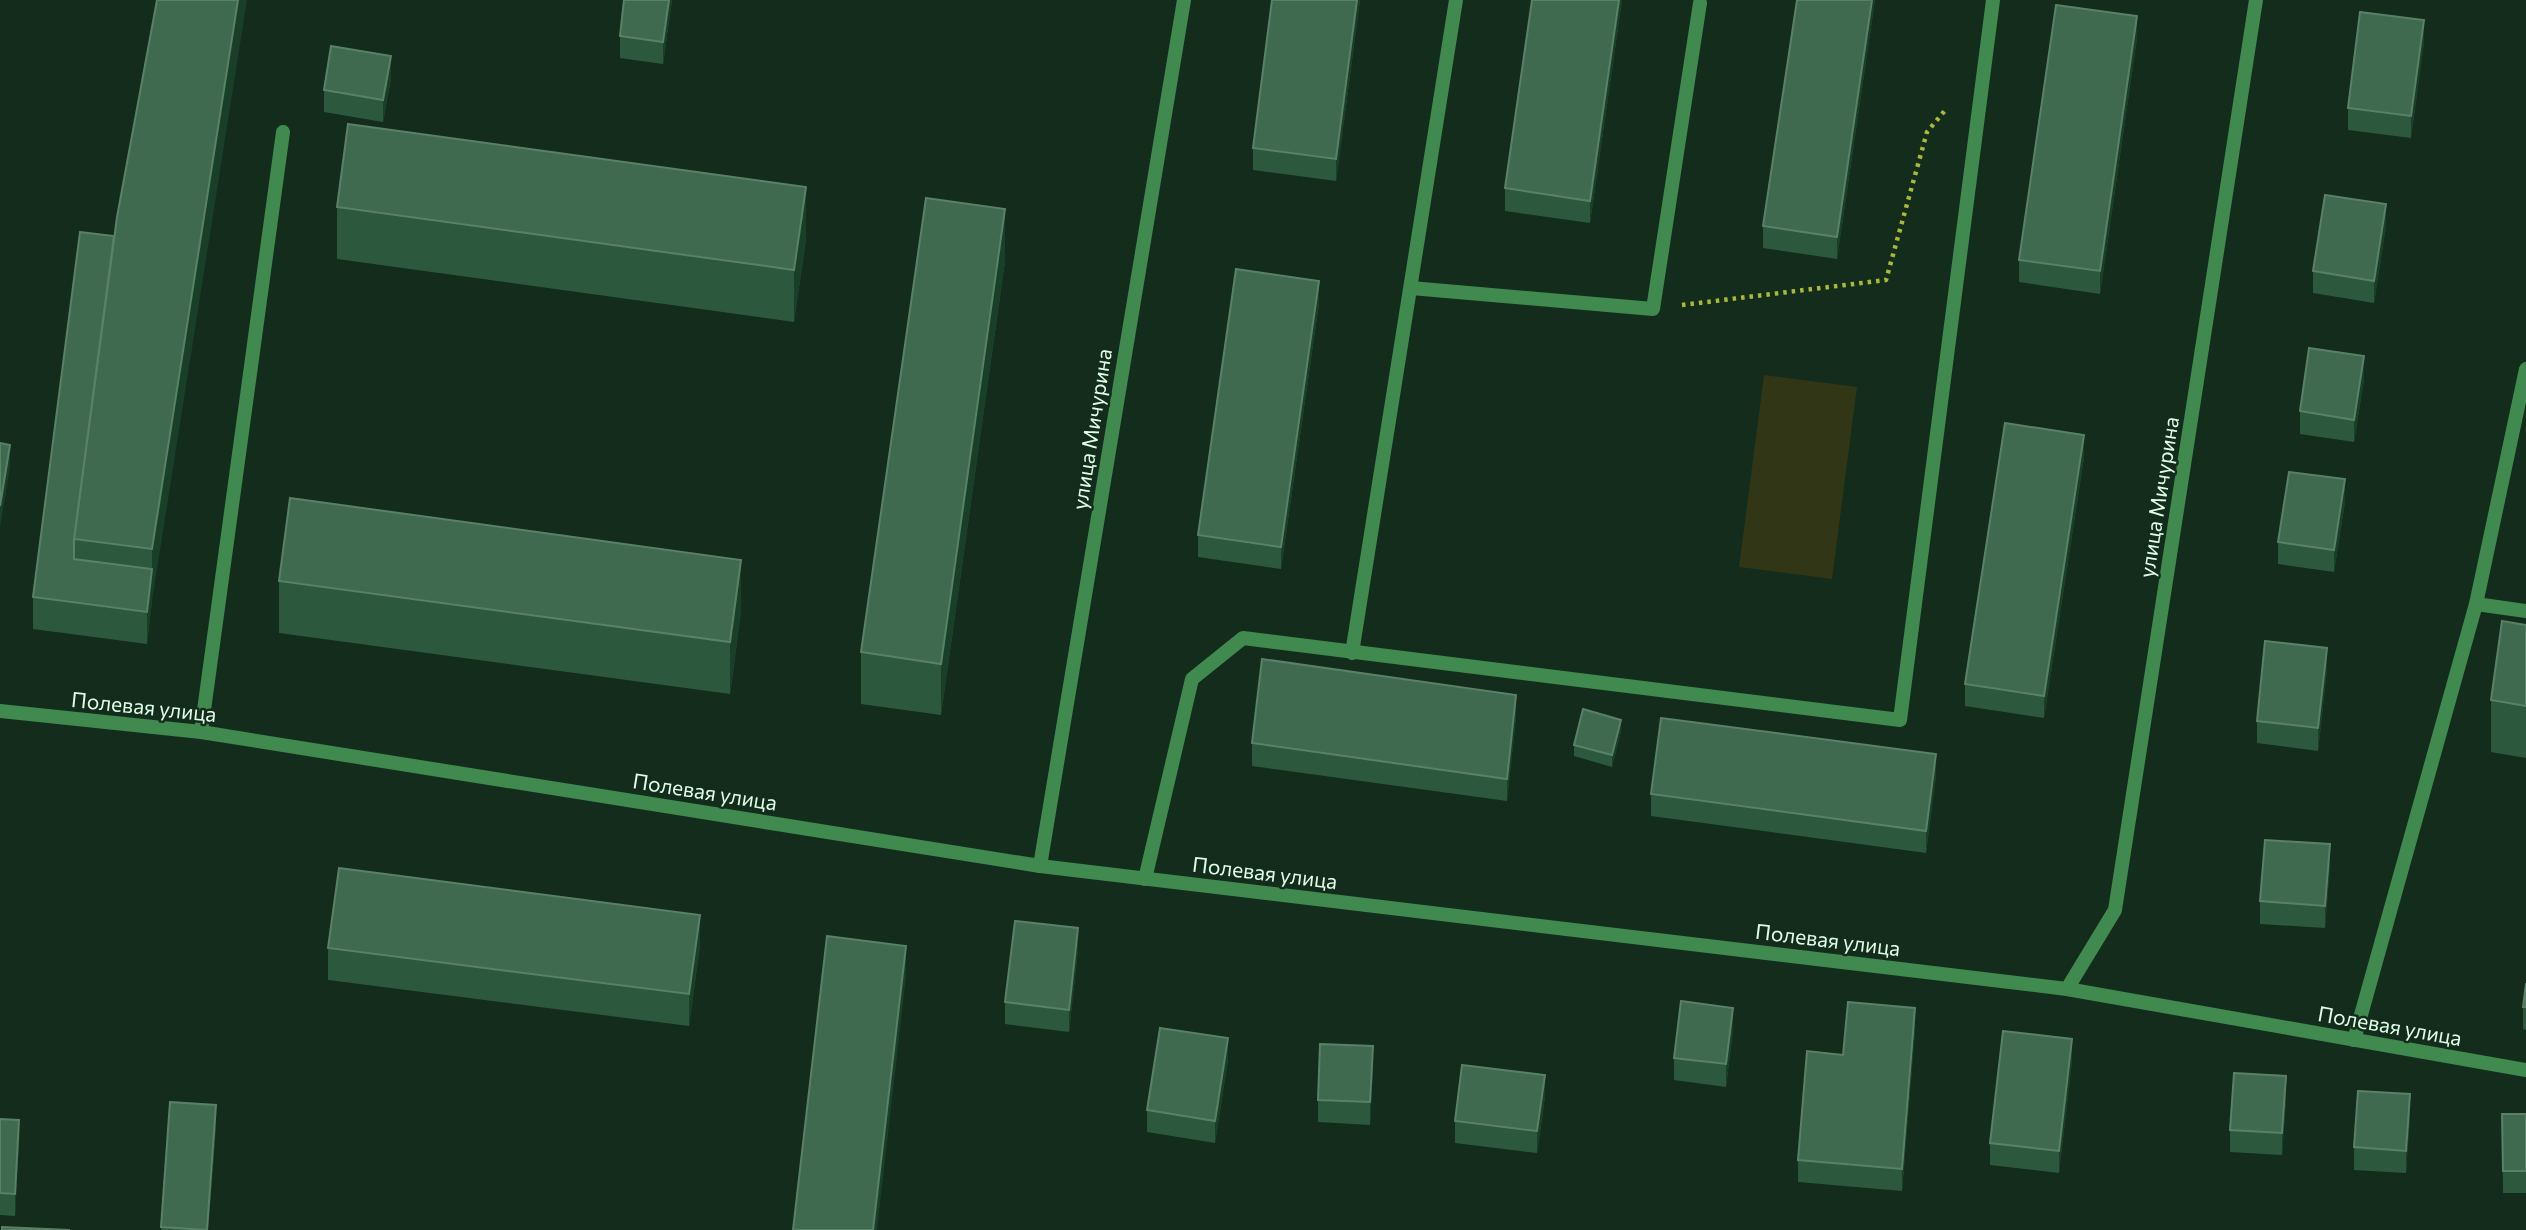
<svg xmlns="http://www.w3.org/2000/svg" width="2526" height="1230" font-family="Commissioner,sans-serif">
<rect width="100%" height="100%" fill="#132c1b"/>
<polygon fill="#313616" points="1764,375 1857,387 1832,579 1739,567"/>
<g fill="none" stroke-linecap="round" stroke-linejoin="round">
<polyline stroke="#abba36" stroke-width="4.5" stroke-dasharray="3.5 5" stroke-linecap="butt" points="1682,305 1886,280 1927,132 1947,108"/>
<g stroke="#40894f" stroke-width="14">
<polyline points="1411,288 1653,309 1700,3"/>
<polyline points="2476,604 2526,611"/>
<polyline points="1352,653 1456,0"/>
<polyline points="201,732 283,132"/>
<polyline points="1145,879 1192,679 1243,638 1900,720 1993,0"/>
<polyline points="2354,1040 2476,604 2526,369"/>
</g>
<g stroke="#40894f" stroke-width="14">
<polyline points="0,711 201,732 1040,866 2067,989 2526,1070"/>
<polyline points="1040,866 1184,0"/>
<polyline points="2067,989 2115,910 2256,0"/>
</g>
</g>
<g fill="#2c583d">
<polygon points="157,0 152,601 147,644 33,629 33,597 114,236"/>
<polygon points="672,0 663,64 620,58 620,36"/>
<polygon points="1360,0 1336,181 1253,170 1253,148"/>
<polygon points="1532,0 1622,0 1590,223 1505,211 1505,188"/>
<polygon points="1875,0 1837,259 1763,248 1763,226"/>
<polygon points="2137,38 2100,294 2019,282 2019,260"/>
<polygon points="2424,42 2411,138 2348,130 2348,108"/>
<polygon points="391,78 383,122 324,112 324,90"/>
<polygon points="337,207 806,239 794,322 337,259"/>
<polygon points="2386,226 2374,303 2313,293 2313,271"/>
<polygon points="1005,261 941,715 861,704 861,652"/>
<polygon points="1319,303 1281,569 1198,557 1198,535"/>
<polygon points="2364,379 2354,442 2300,434 2300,411"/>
<polygon points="2084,457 2044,718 1965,706 1965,684"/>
<polygon points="2345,502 2334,572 2278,564 2278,542"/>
<polygon points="279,581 741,612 730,694 279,633"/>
<polygon points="2526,625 2526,758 2491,752 2491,700"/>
<polygon points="2327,670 2318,751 2257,743 2257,721"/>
<polygon points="1516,717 1507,801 1252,766 1252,743"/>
<polygon points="1621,731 1612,767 1574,756 1574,745"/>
<polygon points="1936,776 1926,853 1651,816 1651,794"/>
<polygon points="2330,866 2325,928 2260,924 2260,901"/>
<polygon points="700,946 689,1026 328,980 328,948"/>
<polygon points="1078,950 1069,1032 1005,1024 1005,1002"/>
<polygon points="2526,983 2526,1030 2523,1029 2523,1007"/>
<polygon points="1733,1030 1726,1087 1674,1080 1674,1058"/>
<polygon points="1915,1030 1902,1191 1798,1182 1798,1160 1843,1055"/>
<polygon points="1228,1060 1215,1143 1147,1132 1147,1110"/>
<polygon points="2072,1061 2059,1173 1990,1165 1990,1143"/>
<polygon points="1373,1068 1370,1125 1318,1122 1318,1100"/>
<polygon points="1545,1097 1537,1153 1455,1143 1455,1121"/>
<polygon points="2286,1098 2282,1155 2230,1152 2230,1130"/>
<polygon points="170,1102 216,1127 208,1230 161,1230"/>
<polygon points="2502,1114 2526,1114 2526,1193 2503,1193"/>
<polygon points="2410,1116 2406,1173 2354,1170 2354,1147"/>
<polygon points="0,1119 19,1142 15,1216 0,1215"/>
</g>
<g fill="#1a3f28">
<polygon points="238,0 247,0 152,601 147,644 147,612 152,569 152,549"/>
<polygon points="669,0 672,0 663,64 663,42"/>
<polygon points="1357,0 1360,0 1336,181 1336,159"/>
<polygon points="1619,0 1622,0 1590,223 1590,201"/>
<polygon points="1872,0 1875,0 1837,259 1837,237"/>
<polygon points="2137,16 2137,38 2100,294 2100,271"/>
<polygon points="2424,20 2424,42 2411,138 2411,116"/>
<polygon points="391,56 391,78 383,122 383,100"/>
<polygon points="806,187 806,239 794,322 794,270"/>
<polygon points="2386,204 2386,226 2374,303 2374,281"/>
<polygon points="1005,209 1005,261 941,715 941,664"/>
<polygon points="1319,281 1319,303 1281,569 1281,547"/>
<polygon points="2364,356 2364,379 2354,442 2354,420"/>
<polygon points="2084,435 2084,457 2044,718 2044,696"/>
<polygon points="10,445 10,467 0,528 0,506"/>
<polygon points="2345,479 2345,502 2334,572 2334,550"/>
<polygon points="741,560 741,612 730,694 730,642"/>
<polygon points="2327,648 2327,670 2318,751 2318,728"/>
<polygon points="1516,695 1516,717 1507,801 1507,779"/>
<polygon points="1621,720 1621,731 1612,767 1612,755"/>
<polygon points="1936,754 1936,776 1926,853 1926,831"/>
<polygon points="2330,844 2330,866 2325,928 2325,906"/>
<polygon points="700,915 700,946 689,1026 689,994"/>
<polygon points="1078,928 1078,950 1069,1032 1069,1010"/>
<polygon points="906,946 906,977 877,1230 873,1230"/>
<polygon points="1733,1008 1733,1030 1726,1087 1726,1064"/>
<polygon points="1915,1008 1915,1030 1902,1191 1902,1169"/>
<polygon points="1228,1038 1228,1060 1215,1143 1215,1121"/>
<polygon points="2072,1039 2072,1061 2059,1173 2059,1151"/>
<polygon points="1373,1046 1373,1068 1370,1125 1370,1102"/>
<polygon points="1545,1075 1545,1097 1537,1153 1537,1131"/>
<polygon points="2286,1076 2286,1098 2282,1155 2282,1133"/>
<polygon points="2410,1094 2410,1116 2406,1173 2406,1151"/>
<polygon points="216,1105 216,1127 208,1230 207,1230"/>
<polygon points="19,1120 19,1142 15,1216 15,1194"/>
</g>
<g fill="#406a4f" stroke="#598167" stroke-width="2">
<polygon points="157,0 238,0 152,549 74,539 117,217"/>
<polygon points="624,0 669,0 663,42 620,36"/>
<polygon points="1272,0 1357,0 1336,159 1253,148"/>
<polygon points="1532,0 1619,0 1590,201 1505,188"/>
<polygon points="1797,0 1872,0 1837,237 1763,226"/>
<polygon points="2056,5 2137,16 2100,271 2019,260"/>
<polygon points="2360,12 2424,20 2411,116 2348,108"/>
<polygon points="331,46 391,56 383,100 324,90"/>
<polygon points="348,124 806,187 794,270 337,207"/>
<polygon points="2325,195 2386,204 2374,281 2313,271"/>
<polygon points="926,198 1005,209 941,664 861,652"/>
<polygon points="80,232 114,236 74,539 74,559 152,569 147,612 33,597"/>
<polygon points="1236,269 1319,281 1281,547 1198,535"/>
<polygon points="2309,348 2364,356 2354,420 2300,411"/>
<polygon points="2005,423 2084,435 2044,696 1965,684"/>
<polygon points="0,443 10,445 0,506"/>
<polygon points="2289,472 2345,479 2334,550 2278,542"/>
<polygon points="290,498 741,560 730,642 279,581"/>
<polygon points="2502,621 2526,625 2526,706 2491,700"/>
<polygon points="2265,641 2327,648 2318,728 2257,721"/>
<polygon points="1262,659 1516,695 1507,779 1252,743"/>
<polygon points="1583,709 1621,720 1612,755 1574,745"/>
<polygon points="1661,718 1936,754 1926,831 1651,794"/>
<polygon points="2265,840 2330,844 2325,906 2260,901"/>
<polygon points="339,868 700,915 689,994 328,948"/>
<polygon points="1015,921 1078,928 1069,1010 1005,1002"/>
<polygon points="827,936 906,946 873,1230 793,1230"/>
<polygon points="2526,983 2526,1007 2523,1007"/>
<polygon points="1681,1001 1733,1008 1726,1064 1674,1058"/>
<polygon points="1848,1002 1915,1008 1902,1169 1798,1160 1807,1051 1843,1055"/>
<polygon points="1160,1028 1228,1038 1215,1121 1147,1110"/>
<polygon points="2003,1031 2072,1039 2059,1151 1990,1143"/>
<polygon points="1320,1044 1373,1046 1370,1102 1318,1100"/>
<polygon points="1462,1065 1545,1075 1537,1131 1455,1121"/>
<polygon points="2234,1073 2286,1076 2282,1133 2230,1130"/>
<polygon points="2358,1091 2410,1094 2406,1151 2354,1147"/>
<polygon points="170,1102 216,1105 207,1230 161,1227"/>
<polygon points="2502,1114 2526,1114 2526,1171 2503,1171"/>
<polygon points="0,1119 19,1120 15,1194 0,1193"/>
<polygon points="2,1227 70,1230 2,1230"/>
</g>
<g text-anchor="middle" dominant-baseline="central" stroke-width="5" stroke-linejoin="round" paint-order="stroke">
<g font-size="21" fill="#dffee8" stroke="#132c1b">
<text transform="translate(1091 429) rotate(-81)">улица Мичурина</text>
<text transform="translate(2158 497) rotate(-81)">улица Мичурина</text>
<text transform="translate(144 706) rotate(6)">Полевая улица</text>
<text transform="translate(705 791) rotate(9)">Полевая улица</text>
<text transform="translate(1265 872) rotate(7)">Полевая улица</text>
<text transform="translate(1828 939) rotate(7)">Полевая улица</text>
<text transform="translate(2390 1025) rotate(10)">Полевая улица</text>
</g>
</g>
</svg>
